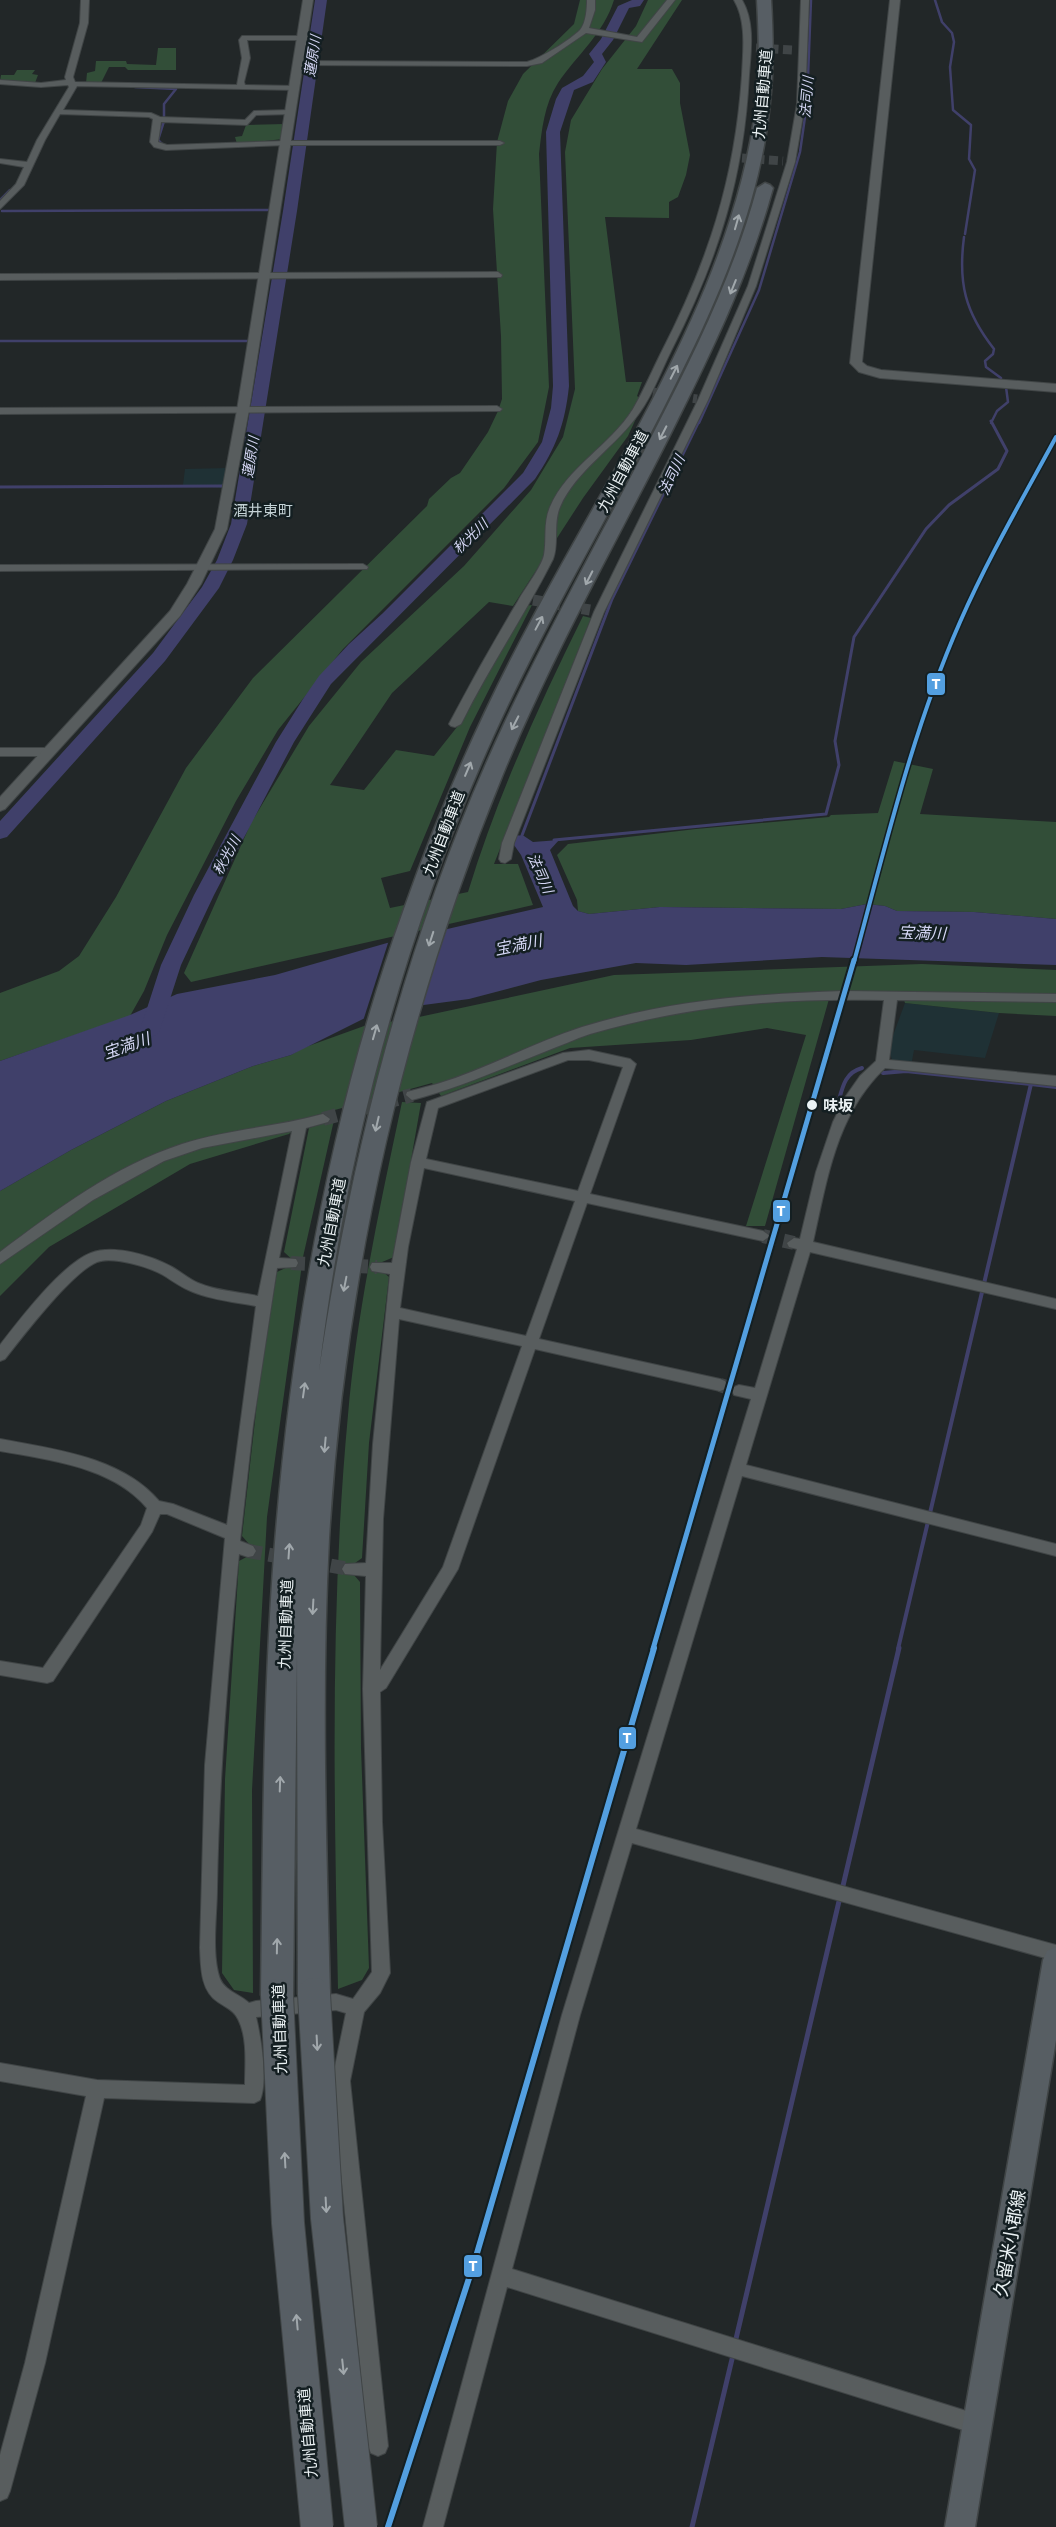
<svg xmlns="http://www.w3.org/2000/svg" width="1056" height="2527" font-family="Commissioner,'Noto Sans JP',sans-serif">
<rect width="100%" height="100%" fill="#222728"/>
<g fill="#1f3135">
<polygon points="228,468 224,488 183,485 185,469"/>
<polygon points="905,1003 999,1013 985,1058 914,1050 911,1066 893,1062 888,1049"/>
</g>
<g fill="#324e38">
<path d="M 580,0 L 614,0 C 604,33 577,55 558,83 C 544,105 542,129 539,154 L 549,387 L 538,442 L 504,488 L 343,649 L 278,730 L 236,801 L 167,935 L 144,991 L 130,1016 L 0,1061 L 0,993 L 59,971 L 79,956 L 116,897 L 186,768 L 253,678 L 427,506 L 429,499 L 451,478 L 460,473 L 488,432 L 498,411 L 502,399 L 501,336 L 493,209 L 497,142 L 508,101 L 523,74 L 574,24 Z"/>
<path d="M 648,0 L 682,0 L 637,69 L 672,69 L 680,83 L 680,103 L 690,155 L 686,175 L 678,197 L 669,202 L 669,218 L 605,217 L 626,382 L 642,382 L 637,396 L 644,401 L 628,436 L 583,498 L 513,606 L 489,602 L 392,693 L 330,785 L 364,790 L 396,750 L 434,756 L 457,727 L 522,606 L 532,605 L 470,727 L 410,871 L 381,878 L 390,908 L 468,892 C 497,797 539,705 583,616 L 591,618 L 494,864 L 518,864 L 533,905 L 191,982 L 184,973 L 251,823 L 309,726 L 361,662 L 464,566 L 531,490 L 563,437 L 575,389 L 565,152 L 571,120 L 602,69 L 636,26 Z"/>
<polygon points="158,48 176,48 176,70 128,70 125,67 109,67 101,83 86,83 87,73 95,71 96,61 126,61 127,64 156,65"/>
<polygon points="17,70 35,70 32,74 38,75 35,83 0,81 1,75 14,75"/>
<polygon points="285,124 283,139 237,144 235,137 242,136 246,125"/>
<polygon points="894,761 933,769 920,814 1056,822 1056,919 974,912 897,911 885,906 867,904 841,909 660,907 589,914 578,911 577,900 557,855 568,844 696,829 829,817 831,815 878,813"/>
<polygon points="922,964 1056,970 1056,1016 999,1013 905,1003 901,991 831,992 765,1226 746,1226 806,1035 767,1028 691,1040 570,1048 441,1096 432,1083 306,1118 289,1134 190,1164 49,1247 0,1296 0,1191 71,1150 166,1101 253,1066 291,1055 303,1048 364,1026 419,1017 614,975"/>
<path d="M 402,1102 L 421,1103 L 394,1257 L 375,1265 L 389,1277 L 369,1443 L 362,1558 L 348,1568 L 360,1582 L 361,1748 L 369,1968 L 362,1980 L 338,1989 C 334,1798 330,1606 348,1415 C 357,1310 380,1206 402,1102 Z"/>
<polygon points="334,1120 303,1257 267,1517 252,1790 253,1993 234,1990 222,1973 225,1779 239,1561 256,1552 242,1536 259,1385 277,1272 296,1263 284,1252 309,1128"/>
</g>
<polygon fill="#40406a" points="515,835 524,836 533,842 559,840 550,850 573,906 578,911 589,914 660,907 841,909 867,904 885,906 897,911 974,912 1056,919 1056,965 822,957 686,965 636,963 541,980 469,999 416,1006 363,1019 291,1055 253,1066 166,1101 71,1150 0,1191 0,1061 130,1015 177,994 275,975 387,943 543,907 521,855 514,845"/>
<polygon fill="#222728" points="447,927 417,1008 363,1021 389,940"/>
<g fill="none" stroke-linecap="round" stroke-linejoin="round">
<g stroke="#40406a" stroke-width="2.5">
<polyline points="935,0 942,22 952,33 954,42 950,67 953,110 971,125 969,159 975,170 965,234"/>
<polyline points="135,87 176,89 164,104 164,118"/>
<polyline points="163,145 158,140 164,121"/>
<polyline points="0,200 10,190"/>
<polyline points="2,211 270,210"/>
<path d="M 964,237 C 958,283 965,312 994,349 L 993,354 L 985,361 L 986,367 L 1001,378"/>
<polyline points="0,341 250,341"/>
<polyline points="699,423 759,290 800,152 807,103 811,0"/>
<polyline points="991,423 997,411 1008,402 1006,387"/>
</g>
<g stroke="#40406a" stroke-width="3">
<polyline points="0,487 223,486"/>
<polyline points="521,838 612,599 699,421"/>
<polyline points="554,840 826,814 839,765 835,741 854,637 926,529 949,505 998,469 1007,451 991,421"/>
</g>
<g stroke="#40406a" stroke-width="4">
<polyline points="883,1073 906,1071 1031,1084"/>
<path d="M 837,1107 C 842,1091 843,1073 862,1068"/>
<polyline points="898,1649 1031,1084 1056,1087"/>
</g>
<g stroke="#40406a" stroke-width="5">
<polyline points="842,1890 899,1648"/>
<polyline points="735,2343 840,1897"/>
<polyline points="692,2527 733,2355"/>
</g>
<g fill="#40406a" fill-rule="evenodd">
<polygon points="315,0 327,0 297,211 247,524 233,560 219,588 165,661 7,837 0,839 0,821 153,653 202,587 217,560 231,524 283,211"/>
<path d="M 632,0 L 644,0 L 640,6 L 629,8 L 613,40 L 602,54 L 606,62 L 593,82 L 574,90 L 560,132 L 569,386 C 565,424 556,448 535,479 L 331,684 L 294,742 L 214,895 L 181,965 L 160,1030 L 157,1035 L 150,1037 L 143,1035 L 140,1030 L 161,965 L 194,895 L 276,742 L 303,699 L 319,676 L 349,644 L 383,613 L 523,473 L 542,442 L 551,408 L 553,386 L 546,132 L 556,99 L 562,88 L 583,76 L 594,62 L 589,54 L 601,39 L 618,6 Z"/>
</g>
<g stroke="#404547" stroke-width="9" stroke-dasharray="9 4.5" stroke-linecap="butt">
<polyline points="756,48 794,50"/>
<polyline points="742,158 783,161"/>
<polyline points="653,392 697,399"/>
</g>
<polyline stroke="#404547" stroke-width="11" stroke-dasharray="11 5.5" stroke-linecap="butt" points="533,600 590,610"/>
<g stroke="#404547" stroke-width="14" stroke-dasharray="14 7" stroke-linecap="butt">
<polyline points="323,1119 412,1095"/>
<polyline points="763,1236 794,1243"/>
<polyline points="291,1263 377,1267"/>
<polyline points="720,1385 739,1391"/>
<polyline points="248,1551 350,1569"/>
</g>
<g stroke="#404546" stroke-width="2">
<g id="minor">
<polygon points="81,0 89,0 88,23 73,77 75,82 237,85 242,58 239,40 242,36 302,36 306,38 302,40 247,40 250,58 244,82 245,85 295,86 299,88 298,90 77,86 63,110 151,113 160,117 245,120 254,111 291,110 295,112 291,114 256,115 247,125 161,122 158,142 167,145 286,141 500,141 504,143 500,145 286,145 166,150 154,147 150,142 153,119 149,117 60,114 45,140 24,185 0,209 0,201 16,184 24,167 0,163 0,159 27,162 37,140 69,87 68,85 41,87 0,84 0,80 41,83 66,80 65,77 80,23"/>
<path d="M 587,0 L 595,0 L 595,10 L 589,28 L 637,37 L 667,0 L 675,0 L 642,42 L 586,33 L 542,63 L 527,66 L 298,65 L 294,63 L 298,61 L 527,62 C 541,58 570,40 580,30 C 586,23 587,8 587,0 Z"/>
<path d="M 734,0 L 742,0 C 755,22 751,50 749,75 C 744,178 718,259 671,351 C 661,371 653,394 640,412 C 618,445 575,471 560,507 C 553,523 559,545 553,559 C 525,615 489,667 461,724 L 455,727 L 451,726 L 449,724 C 471,682 494,641 518,601 C 525,588 541,568 544,555 C 547,539 543,523 550,507 C 567,467 610,446 633,409 C 643,392 651,373 660,355 C 708,262 735,180 742,75 C 743,50 747,22 734,0 Z"/>
<polygon points="801,0 809,0 805,104 795,162 756,286 708,400 604,612 514,843 511,859 505,863 501,862 499,859 502,843 594,612 698,400 748,286 787,162 797,104"/>
<polygon points="498,272 502,275 501,277 0,280 0,274"/>
<polygon points="497,406 502,409 500,411 0,414 0,408"/>
<polygon points="363,564 368,567 367,569 0,571 0,565"/>
<polygon points="0,748 50,748 56,752 50,756 0,756"/>
<path d="M 844,991 L 1056,994 L 1056,1002 L 897,1000 L 889,1060 L 1056,1076 L 1056,1086 L 885,1068 C 836,1114 827,1180 813,1242 L 1056,1299 L 1056,1309 L 810,1252 L 746,1465 L 1056,1544 L 1056,1556 L 742,1476 L 636,1829 L 1056,1945 L 1056,1961 L 632,1843 L 580,2015 L 512,2269 L 976,2414 L 983,2417 L 986,2424 L 983,2431 L 976,2434 L 507,2287 L 443,2527 L 423,2527 L 562,2015 L 751,1399 L 734,1395 L 732,1391 L 734,1387 L 739,1385 L 755,1388 L 797,1249 L 789,1247 L 787,1243 L 794,1238 L 800,1239 L 816,1172 L 833,1122 L 846,1096 L 860,1076 L 876,1061 L 884,1000 C 780,998 691,1005 590,1034 C 575,1039 560,1046 544,1052 C 501,1069 458,1088 412,1100 L 406,1095 L 407,1092 C 417,1089 427,1087 437,1084 C 486,1069 533,1043 582,1027 C 669,1000 754,994 844,991 Z"/>
<path d="M 589,1050 L 630,1059 L 636,1064 L 590,1194 L 763,1231 L 770,1236 L 763,1241 L 587,1203 L 539,1339 L 720,1379 L 725,1381 L 727,1385 L 725,1389 L 720,1391 L 535,1349 L 458,1569 L 386,1688 L 380,1692 L 382,1822 L 390,1973 L 380,1993 L 364,2012 L 350,2081 L 388,2446 L 385,2453 L 378,2456 L 371,2453 L 368,2446 L 332,2081 L 346,2013 L 336,2010 L 256,2017 C 261,2038 268,2081 260,2100 L 254,2103 L 104,2098 L 45,2363 L 10,2491 L 7,2498 L 0,2501 L 0,2455 L 25,2363 L 86,2096 L 0,2081 L 0,2063 L 97,2080 L 245,2085 C 245,2065 248,2038 238,2019 C 234,2010 225,2007 218,2002 C 200,1990 201,1966 200,1948 L 205,1765 L 225,1538 L 167,1514 L 160,1514 L 152,1532 L 53,1681 L 47,1683 L 0,1675 L 0,1661 L 43,1668 L 141,1525 L 147,1508 C 113,1467 50,1460 0,1451 L 0,1439 C 54,1449 122,1457 159,1501 L 173,1504 L 227,1525 L 256,1306 C 235,1302 213,1300 193,1292 C 182,1288 173,1281 163,1275 C 149,1267 113,1256 97,1262 C 72,1272 23,1336 5,1359 L 0,1361 L 0,1345 C 20,1319 62,1264 91,1253 C 114,1244 152,1256 172,1267 C 181,1272 189,1279 198,1283 C 217,1291 239,1292 258,1296 L 292,1131 L 202,1148 L 164,1161 L 93,1200 L 0,1264 L 0,1252 C 56,1210 114,1166 182,1144 C 228,1129 277,1127 323,1114 L 330,1119 L 328,1122 L 306,1128 L 279,1258 L 296,1259 L 298,1263 L 296,1267 L 277,1268 L 253,1425 L 240,1541 L 253,1546 L 256,1551 L 253,1556 L 248,1557 L 239,1554 C 228,1665 219,1776 217,1888 C 217,1915 211,1954 220,1979 C 225,1991 241,1995 249,2003 L 256,2001 L 336,1994 L 353,1999 L 372,1972 L 363,1689 L 366,1576 L 345,1574 L 342,1569 L 345,1564 L 366,1563 L 373,1444 L 390,1274 L 372,1271 L 370,1267 L 372,1263 L 392,1263 L 411,1162 L 427,1102 L 563,1053 ZM 568,1060 L 589,1060 L 623,1067 L 578,1191 L 426,1159 L 438,1108 ZM 424,1168 L 575,1201 L 526,1336 L 400,1308 L 408,1247 ZM 399,1319 L 522,1346 L 443,1567 L 380,1670 L 383,1519 Z"/>
</g>
</g>
<g stroke="#404546" stroke-width="2">
<g id="tertiary">
<polygon points="303,0 313,0 249,410 227,529 201,584 180,616 5,809 0,811 0,797 170,611 187,584 215,529 237,410"/>
<polygon points="890,0 900,0 862,362 867,366 881,370 1056,384 1056,392 880,378 859,372 850,363"/>
</g>
</g>
<g stroke="#404546" stroke-width="3">
<polygon id="primary" points="1056,1947 1056,2040 975,2527 945,2527 1043,1960 1047,1951"/>
</g>
<g stroke="#404546" stroke-width="3">
<path id="motorway" d="M 757,0 L 771,0 C 773,34 774,68 770,102 C 761,200 721,293 678,379 C 619,500 548,615 493,737 C 402,938 346,1153 319,1371 C 352,1148 408,929 504,724 C 551,624 606,527 656,428 C 696,350 734,273 757,188 L 765,183 L 770,185 L 773,188 C 749,275 711,353 671,433 C 614,546 551,657 503,774 C 403,1017 345,1275 329,1538 C 321,1690 326,1842 330,1994 L 325,2005 L 314,2009 L 303,2005 L 298,1994 L 297,1653 L 293,1995 L 288,2006 L 277,2010 L 266,2006 L 261,1995 C 263,1848 263,1701 274,1555 C 291,1335 329,1117 404,909 C 439,810 481,714 531,621 C 615,462 734,287 756,105 C 760,70 759,35 757,0 Z"/>
</g>
<use href="#minor" fill="#585d5e" fill-rule="evenodd"/>
<use href="#tertiary" fill="#585d5e" fill-rule="evenodd"/>
<use href="#primary" fill="#575e63" fill-rule="evenodd"/>
<use href="#motorway" fill="#575e64" fill-rule="evenodd"/>
<g stroke="#404546" stroke-width="34" stroke-linecap="butt">
<g id="motorway-bridge">
<polyline points="314,1994 327,2218 361,2527"/>
<polyline points="277,1995 288,2223 317,2527"/>
</g>
</g>
<use href="#motorway-bridge" stroke="#575e64" stroke-width="32"/>
<g stroke="#141f22" stroke-width="7">
<path id="rail-1-far2" d="M 854,962 C 885,848 912,731 960,622 C 988,558 1023,498 1056,437"/>
</g>
<g stroke="#141f22" stroke-width="9">
<polyline id="rail-1-far1" points="653,1649 854,960"/>
</g>
<g stroke="#141f22" stroke-width="10">
<polyline id="rail-1" points="388,2527 475,2260 654,1648"/>
</g>
<use href="#rail-1-far2" stroke="#539fe0" stroke-width="4"/>
<use href="#rail-1-far1" stroke="#539fe0" stroke-width="5"/>
<use href="#rail-1" stroke="#539fe0" stroke-width="6"/>
</g>
<defs><path id="oneway-shaft" d="M-6 0H5M1.5-3L5.5 0L1.5 3" fill="none" stroke-width="1.6" stroke-linecap="round" stroke-linejoin="round" transform="scale(1.25)"/></defs>
<g stroke="#a1a8ac">
<use href="#oneway-shaft" transform="translate(737 222) rotate(-74)"/>
<use href="#oneway-shaft" transform="translate(733 287) rotate(112)"/>
<use href="#oneway-shaft" transform="translate(674 372) rotate(-63)"/>
<use href="#oneway-shaft" transform="translate(663 433) rotate(117)"/>
<use href="#oneway-shaft" transform="translate(589 578) rotate(117)"/>
<use href="#oneway-shaft" transform="translate(539 623) rotate(-62)"/>
<use href="#oneway-shaft" transform="translate(515 723) rotate(117)"/>
<use href="#oneway-shaft" transform="translate(468 769) rotate(-67)"/>
<use href="#oneway-shaft" transform="translate(431 939) rotate(108)"/>
<use href="#oneway-shaft" transform="translate(375 1032) rotate(-74)"/>
<use href="#oneway-shaft" transform="translate(377 1124) rotate(103)"/>
<use href="#oneway-shaft" transform="translate(345 1284) rotate(101)"/>
<use href="#oneway-shaft" transform="translate(304 1390) rotate(-82)"/>
<use href="#oneway-shaft" transform="translate(325 1445) rotate(95)"/>
<use href="#oneway-shaft" transform="translate(289 1551) rotate(-86)"/>
<use href="#oneway-shaft" transform="translate(313 1607) rotate(93)"/>
<use href="#oneway-shaft" transform="translate(280 1784) rotate(-88)"/>
<use href="#oneway-shaft" transform="translate(277 1946) rotate(-89)"/>
<use href="#oneway-shaft" transform="translate(317 2043) rotate(87)"/>
<use href="#oneway-shaft" transform="translate(285 2160) rotate(-93)"/>
<use href="#oneway-shaft" transform="translate(326 2205) rotate(87)"/>
<use href="#oneway-shaft" transform="translate(297 2322) rotate(-95)"/>
<use href="#oneway-shaft" transform="translate(343 2367) rotate(84)"/>
</g>
<circle fill="#ebf2f4" stroke="#141f22" stroke-width="2" cx="812" cy="1105" r="6"/>
<g text-anchor="middle" dominant-baseline="central" stroke-width="5" stroke-linejoin="round" paint-order="stroke">
<g font-size="14" font-style="italic" fill="#d5d7f5" stroke="#141f22">
<text transform="translate(312 56) rotate(-81)">蓮原川</text>
<text transform="translate(806 97) rotate(-85)">法司川</text>
<text transform="translate(250 457) rotate(-81)">蓮原川</text>
<text transform="translate(671 475) rotate(-65)">法司川</text>
<text transform="translate(470 536) rotate(-44)">秋光川</text>
<text transform="translate(226 855) rotate(-62)">秋光川</text>
<text transform="translate(541 873) rotate(66)">法司川</text>
</g>
<g font-size="15" fill="#ebf2f4" stroke="#141f22">
<text transform="translate(762 94) rotate(-85)">九州自動車道</text>
<text transform="translate(622 471) rotate(-62)">九州自動車道</text>
<text transform="translate(443 833) rotate(-69)">九州自動車道</text>
<text transform="translate(331 1222) rotate(-79)">九州自動車道</text>
<text transform="translate(285 1624) rotate(-88)">九州自動車道</text>
<text transform="translate(279 2029) rotate(-92)">九州自動車道</text>
<text transform="translate(307 2433) rotate(-95)">九州自動車道</text>
</g>
<g font-size="15" fill="#c4d2d6" stroke="#141f22">
<text x="263" y="510">酒井東町</text>
</g>
<g font-size="15" font-weight="bold" fill="#ebf2f4" stroke="#141f22" text-anchor="start">
<text x="823" y="1105">味坂</text>
</g>
<g font-size="16" font-style="italic" fill="#d5d7f5" stroke="#141f22">
<text transform="translate(922 932) rotate(2)">宝満川</text>
<text transform="translate(518 944) rotate(-11)">宝満川</text>
<text transform="translate(126 1045) rotate(-19)">宝満川</text>
</g>
<g font-size="18" fill="#ebf2f4" stroke="#141f22">
<text transform="translate(1009 2243) rotate(-80)">久留米小郡線</text>
</g>
</g>
<g stroke="#141f22" stroke-width="2">
<rect x="926" y="672" width="20" height="24" rx="5" fill="#539fe0"/>
<rect x="772" y="1199" width="19" height="24" rx="5" fill="#539fe0"/>
<rect x="618" y="1726" width="19" height="24" rx="5" fill="#539fe0"/>
<rect x="463" y="2254" width="20" height="24" rx="5" fill="#539fe0"/>
</g>
<g font-size="14" text-anchor="middle" font-weight="bold" fill="#fff">
<text x="936" y="689">T</text>
<text x="781" y="1216">T</text>
<text x="627" y="1743">T</text>
<text x="473" y="2271">T</text>
</g>
</svg>
